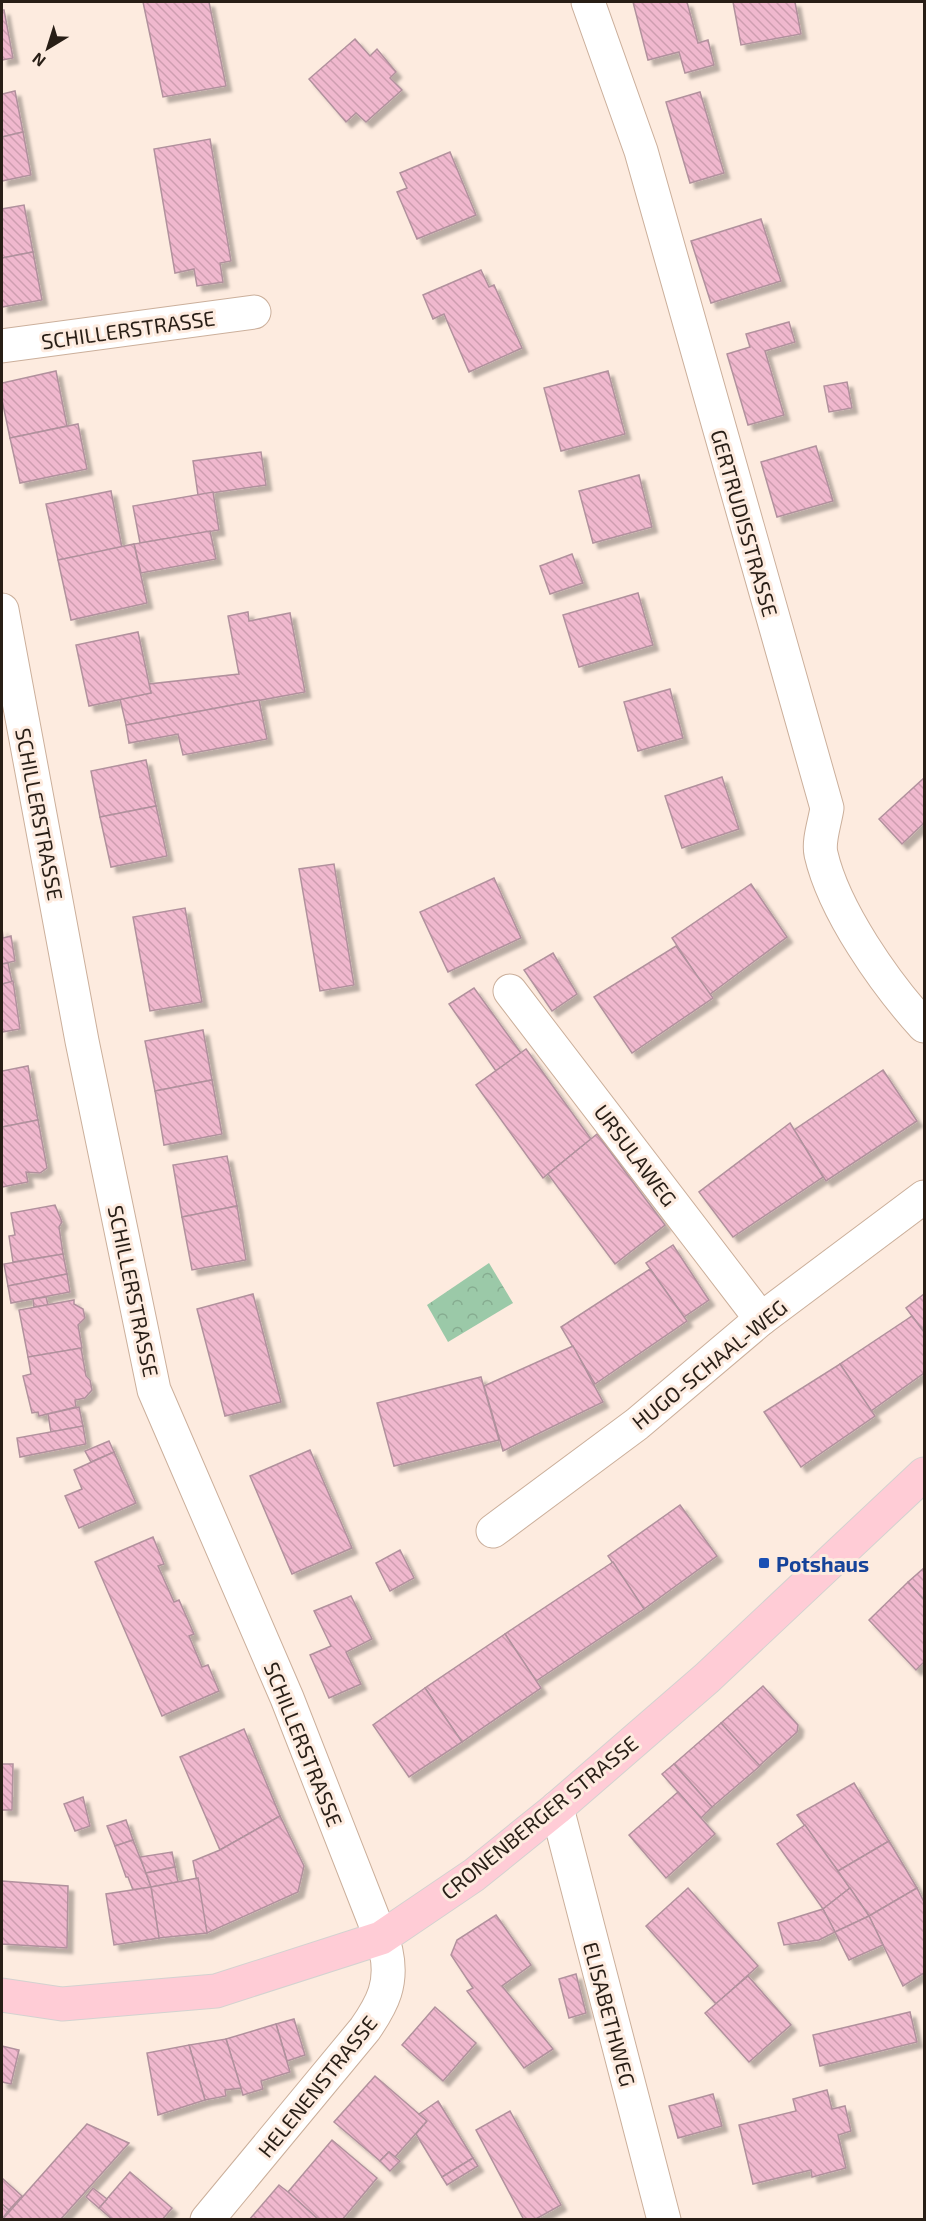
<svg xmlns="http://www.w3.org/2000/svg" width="926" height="2221" font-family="'Exo 2',sans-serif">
<defs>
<pattern id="park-crowns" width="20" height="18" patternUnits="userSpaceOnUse" patternTransform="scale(1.5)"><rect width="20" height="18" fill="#9bc9a8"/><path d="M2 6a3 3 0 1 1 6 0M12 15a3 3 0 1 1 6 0" fill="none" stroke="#86ac90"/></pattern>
<pattern id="building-back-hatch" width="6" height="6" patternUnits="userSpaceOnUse" patternTransform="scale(1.5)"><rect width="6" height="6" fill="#f0b8ce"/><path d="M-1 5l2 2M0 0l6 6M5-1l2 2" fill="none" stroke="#ce9eb0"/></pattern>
<filter id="shadow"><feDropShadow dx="5.5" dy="5.5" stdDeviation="1.5" flood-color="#0004"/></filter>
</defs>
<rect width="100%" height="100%" fill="#fdebdf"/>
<polygon fill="url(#park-crowns)" points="489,1263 513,1303 448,1342 427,1305"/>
<g fill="url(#building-back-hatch)" stroke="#b1919d" stroke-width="1.5" filter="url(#shadow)">
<polygon points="143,2 209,2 226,86 163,97"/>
<polygon points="633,2 687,2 698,43 708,40 714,65 685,73 679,52 648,60"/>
<polygon points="733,2 795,2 801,34 741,45"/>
<polygon points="2,10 4,10 13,58 2,60"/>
<polygon points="355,39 370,56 377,49 396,72 390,78 402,90 366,122 356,113 346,122 309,79"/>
<polygon points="15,91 23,132 2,137 2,94"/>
<polygon points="700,92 724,173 690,183 666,102"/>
<polygon points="23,132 31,175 2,181 2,137"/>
<polygon points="210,139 231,261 220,263 223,282 197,286 194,269 175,273 154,149"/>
<polygon points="450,152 476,215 417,239 397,192 407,188 400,173"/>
<polygon points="24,205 33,252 2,258 2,209"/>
<polygon points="761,219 781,281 711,303 691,241"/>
<polygon points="33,252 42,300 2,307 2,258"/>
<polygon points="481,270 489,287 494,285 522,348 469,372 444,314 433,319 423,295"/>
<polygon points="789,322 795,342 765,351 784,415 748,425 727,354 750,347 746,334"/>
<polygon points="56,371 67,426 10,438 2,400 2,383"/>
<polygon points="608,371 625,434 561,451 544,388"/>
<polygon points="847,382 852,408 829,412 824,386"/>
<polygon points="78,424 87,469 20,483 10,438"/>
<polygon points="816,446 833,501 777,517 761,462"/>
<polygon points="261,452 266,485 198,495 193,461"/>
<polygon points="639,475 652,527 593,543 579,491"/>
<polygon points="111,491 122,548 58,560 46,504"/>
<polygon points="213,492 219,530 140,543 133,506"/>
<polygon points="210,531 216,559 141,573 134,544"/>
<polygon points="134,544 147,603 71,620 58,560"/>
<polygon points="572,554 583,583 550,594 540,566"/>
<polygon points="638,593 653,645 579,667 563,615"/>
<polygon points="248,612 249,621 290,613 305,692 126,725 120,699 151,693 149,684 239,674 228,616"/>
<polygon points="138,632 151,693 89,706 76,645"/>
<polygon points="670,689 683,738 638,751 624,702"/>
<polygon points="259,700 267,739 183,755 178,734 129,743 126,725"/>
<polygon points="146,760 156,806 100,817 91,771"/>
<polygon points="722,777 739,829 682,848 665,796"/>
<polygon points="924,778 924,823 902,844 879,819"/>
<polygon points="156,806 167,856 111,867 100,817"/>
<polygon points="334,864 354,985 320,991 299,869"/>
<polygon points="494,878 521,938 448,972 420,912"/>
<polygon points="751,884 787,937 709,995 672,938"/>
<polygon points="185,908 202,1002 150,1011 133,917"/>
<polygon points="2,928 3,938 11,936 15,961 2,964"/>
<polygon points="676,946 713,998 632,1053 594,997"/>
<polygon points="553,953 577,994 552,1011 524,970"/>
<polygon points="8,963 12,982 2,984 2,964"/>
<polygon points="13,981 20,1029 2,1032 2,984"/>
<polygon points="474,988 521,1053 496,1071 449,1004"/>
<polygon points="203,1030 212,1080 155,1091 145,1041"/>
<polygon points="526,1049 591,1139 543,1178 476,1085"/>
<polygon points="28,1066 38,1120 2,1127 2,1071"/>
<polygon points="883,1070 917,1121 826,1181 794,1130"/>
<polygon points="212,1080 222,1134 164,1145 155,1091"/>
<polygon points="38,1120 47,1168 40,1173 26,1172 28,1182 2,1187 2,1127"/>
<polygon points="790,1123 823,1177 733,1237 699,1192"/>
<polygon points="597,1134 665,1225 615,1264 548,1174"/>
<polygon points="227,1156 237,1206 182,1217 173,1165"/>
<polygon points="55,1205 62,1222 59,1227 63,1254 13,1262 9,1236 15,1235 11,1213"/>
<polygon points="237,1206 246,1260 192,1270 182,1217"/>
<polygon points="673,1245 709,1300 684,1317 646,1263"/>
<polygon points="63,1254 67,1274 8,1286 4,1264"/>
<polygon points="650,1269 687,1321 595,1384 561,1327"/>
<polygon points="67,1274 70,1292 11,1303 8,1286"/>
<polygon points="253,1294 281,1402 225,1416 197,1309"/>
<polygon points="924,1294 924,1332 906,1308"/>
<polygon points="46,1297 48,1305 34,1307 33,1299"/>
<polygon points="74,1300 74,1304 83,1309 85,1318 78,1325 82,1348 28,1357 19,1310"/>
<polygon points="912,1316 924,1332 924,1373 871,1411 840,1364"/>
<polygon points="573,1346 603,1402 503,1451 484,1386"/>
<polygon points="81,1348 86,1376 90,1380 92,1390 85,1398 75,1400 76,1407 39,1416 38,1412 32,1413 23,1376 31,1374 28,1357"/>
<polygon points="840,1364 875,1416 801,1467 764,1412"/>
<polygon points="481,1377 499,1440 394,1466 377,1403"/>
<polygon points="79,1407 83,1426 51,1432 48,1414"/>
<polygon points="83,1426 86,1444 20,1457 17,1438"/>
<polygon points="109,1441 114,1452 91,1462 85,1451"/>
<polygon points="310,1450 352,1548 292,1574 250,1476"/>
<polygon points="114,1452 136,1503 79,1528 65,1496 82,1489 74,1470"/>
<polygon points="680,1505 717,1556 644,1609 608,1556"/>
<polygon points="153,1537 164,1564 158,1566 174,1602 179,1600 194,1634 189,1636 202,1667 208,1665 219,1691 162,1716 95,1562"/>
<polygon points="400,1550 414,1578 390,1591 376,1563"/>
<polygon points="613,1562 644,1609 536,1681 505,1634"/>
<polygon points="924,1568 924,1600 908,1582"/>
<polygon points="908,1582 924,1600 924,1662 916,1670 869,1620"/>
<polygon points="351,1596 372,1639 346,1652 361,1684 329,1698 310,1655 331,1646 314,1611"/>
<polygon points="505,1634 541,1688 462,1742 425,1688"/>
<polygon points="763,1686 798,1725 797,1732 759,1766 721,1723"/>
<polygon points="425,1688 462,1742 409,1777 373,1725"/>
<polygon points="721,1723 760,1766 712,1807 674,1764"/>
<polygon points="244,1729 280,1816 220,1850 180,1757"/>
<polygon points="2,1764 13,1764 12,1810 2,1810"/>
<polygon points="674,1764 712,1807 701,1818 662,1774"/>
<polygon points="854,1783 889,1841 838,1871 797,1815"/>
<polygon points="678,1792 715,1834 666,1878 629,1835"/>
<polygon points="83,1797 90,1826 75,1831 64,1804"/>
<polygon points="280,1816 304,1866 298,1892 207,1933 193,1861 220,1850"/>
<polygon points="126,1820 133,1840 115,1846 107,1826"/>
<polygon points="805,1825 850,1888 823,1909 777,1844"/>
<polygon points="133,1840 146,1873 151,1887 133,1890 128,1877 126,1877 115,1846"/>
<polygon points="889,1841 917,1888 869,1916 838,1871"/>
<polygon points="172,1852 175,1867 146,1873 140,1857"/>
<polygon points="175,1867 178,1882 151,1887 146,1873"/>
<polygon points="198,1878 207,1933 159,1938 151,1887"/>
<polygon points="2,1881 68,1886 67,1948 2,1944"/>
<polygon points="151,1887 159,1938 114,1945 106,1894"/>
<polygon points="688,1888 758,1966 716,2004 646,1926"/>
<polygon points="850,1888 869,1916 835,1932 823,1909"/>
<polygon points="917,1888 924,1902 924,1973 903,1986 869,1916"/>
<polygon points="823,1909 835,1932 819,1940 784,1945 778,1923"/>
<polygon points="496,1915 531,1965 502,1986 553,2049 524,2068 467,1991 473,1988 451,1955 457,1940"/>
<polygon points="869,1916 883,1945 849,1960 835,1932"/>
<polygon points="576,1974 586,2013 569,2018 559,1979"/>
<polygon points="748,1976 791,2025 749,2062 705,2013"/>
<polygon points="435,2007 476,2043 443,2081 402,2045"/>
<polygon points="910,2012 917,2042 820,2066 813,2035"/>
<polygon points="294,2019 305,2055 287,2061 276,2024"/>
<polygon points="276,2024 290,2072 261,2081 263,2089 243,2095 226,2039"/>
<polygon points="226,2039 241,2088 225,2090 226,2096 205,2100 189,2045"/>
<polygon points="189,2045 205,2100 158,2115 147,2053"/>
<polygon points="2,2046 19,2050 11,2084 2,2082"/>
<polygon points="375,2076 427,2121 395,2157 389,2152 380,2161 334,2122"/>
<polygon points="827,2090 832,2109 845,2106 851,2131 838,2135 846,2168 812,2177 811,2170 753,2184 739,2125 796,2111 793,2099"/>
<polygon points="713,2094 722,2126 678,2138 669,2106"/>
<polygon points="438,2101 473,2158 442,2177 416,2134 427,2121 419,2114"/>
<polygon points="510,2111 561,2205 534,2220 524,2220 476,2130"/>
<polygon points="87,2124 129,2143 60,2220 2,2220"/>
<polygon points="332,2140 377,2178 342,2220 319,2220 288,2192"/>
<polygon points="389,2152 400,2161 390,2171 380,2161"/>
<polygon points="473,2158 478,2166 447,2185 442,2177"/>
<polygon points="130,2172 172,2208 162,2220 113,2220 99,2208"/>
<polygon points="2,2178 22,2196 9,2210 2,2204"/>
<polygon points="279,2185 288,2192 319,2220 249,2220"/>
<polygon points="93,2188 107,2199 99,2208 86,2197"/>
<polygon points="2,2204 9,2210 2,2219"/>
</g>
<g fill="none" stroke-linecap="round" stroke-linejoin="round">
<g stroke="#cbaf9b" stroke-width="35">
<g id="minor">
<path d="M 588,2 L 641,151 L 827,808 C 825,822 818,841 821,854 C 834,911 885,983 924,1026"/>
<polyline points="2,346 254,312"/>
<path d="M 2,610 L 82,1041 L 154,1390 L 287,1698 L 386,1951 C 393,1983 383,2003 365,2029 L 207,2220"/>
<polyline points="510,991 761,1319"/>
<polyline points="493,1531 637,1424 761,1319 924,1197"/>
<polyline points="557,1808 664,2220"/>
</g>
</g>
<g stroke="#d4d2d0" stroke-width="35">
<polyline id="major" points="2,1995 62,2004 216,1991 381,1938 474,1875 557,1808 707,1678 924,1474"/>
</g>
<use href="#minor" stroke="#fff" stroke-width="33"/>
<use href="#major" stroke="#ffccd6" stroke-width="33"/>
</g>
<rect fill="#1a4fb4" stroke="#fdebdf" stroke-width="2" x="758" y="1557" width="12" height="12" rx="3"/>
<g text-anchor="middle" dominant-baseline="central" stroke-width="6" stroke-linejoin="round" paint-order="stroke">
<g font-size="21" fill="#281e16" stroke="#fdebdf">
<text transform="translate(128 329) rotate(-8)">SCHILLERSTRASSE</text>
<text transform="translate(745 523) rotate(74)">GERTRUDISSTRASSE</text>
<text transform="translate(40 814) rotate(79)">SCHILLERSTRASSE</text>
<text transform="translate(636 1155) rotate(53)">URSULAWEG</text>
<text transform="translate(134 1291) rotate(78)">SCHILLERSTRASSE</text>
<text transform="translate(709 1364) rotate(-39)">HUGO-SCHAAL-WEG</text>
<text transform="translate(304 1744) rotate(68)">SCHILLERSTRASSE</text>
<text transform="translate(539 1817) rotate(-39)">CRONENBERGER STRASSE</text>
<text transform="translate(610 2014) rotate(75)">ELISABETHWEG</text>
<text transform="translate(317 2086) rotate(-51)">HELENENSTRASSE</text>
</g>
<g font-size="21" font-weight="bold" fill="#164399" stroke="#fdebdf" text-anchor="start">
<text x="776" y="1563">Potshaus</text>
</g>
</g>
<rect width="926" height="2221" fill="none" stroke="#281e16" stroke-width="6"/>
<g transform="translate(48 48) rotate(218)" stroke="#fdebdf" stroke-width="4.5" paint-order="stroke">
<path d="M0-4.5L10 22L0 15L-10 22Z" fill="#281e16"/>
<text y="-9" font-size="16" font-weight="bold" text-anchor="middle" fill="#281e16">N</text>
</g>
</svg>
